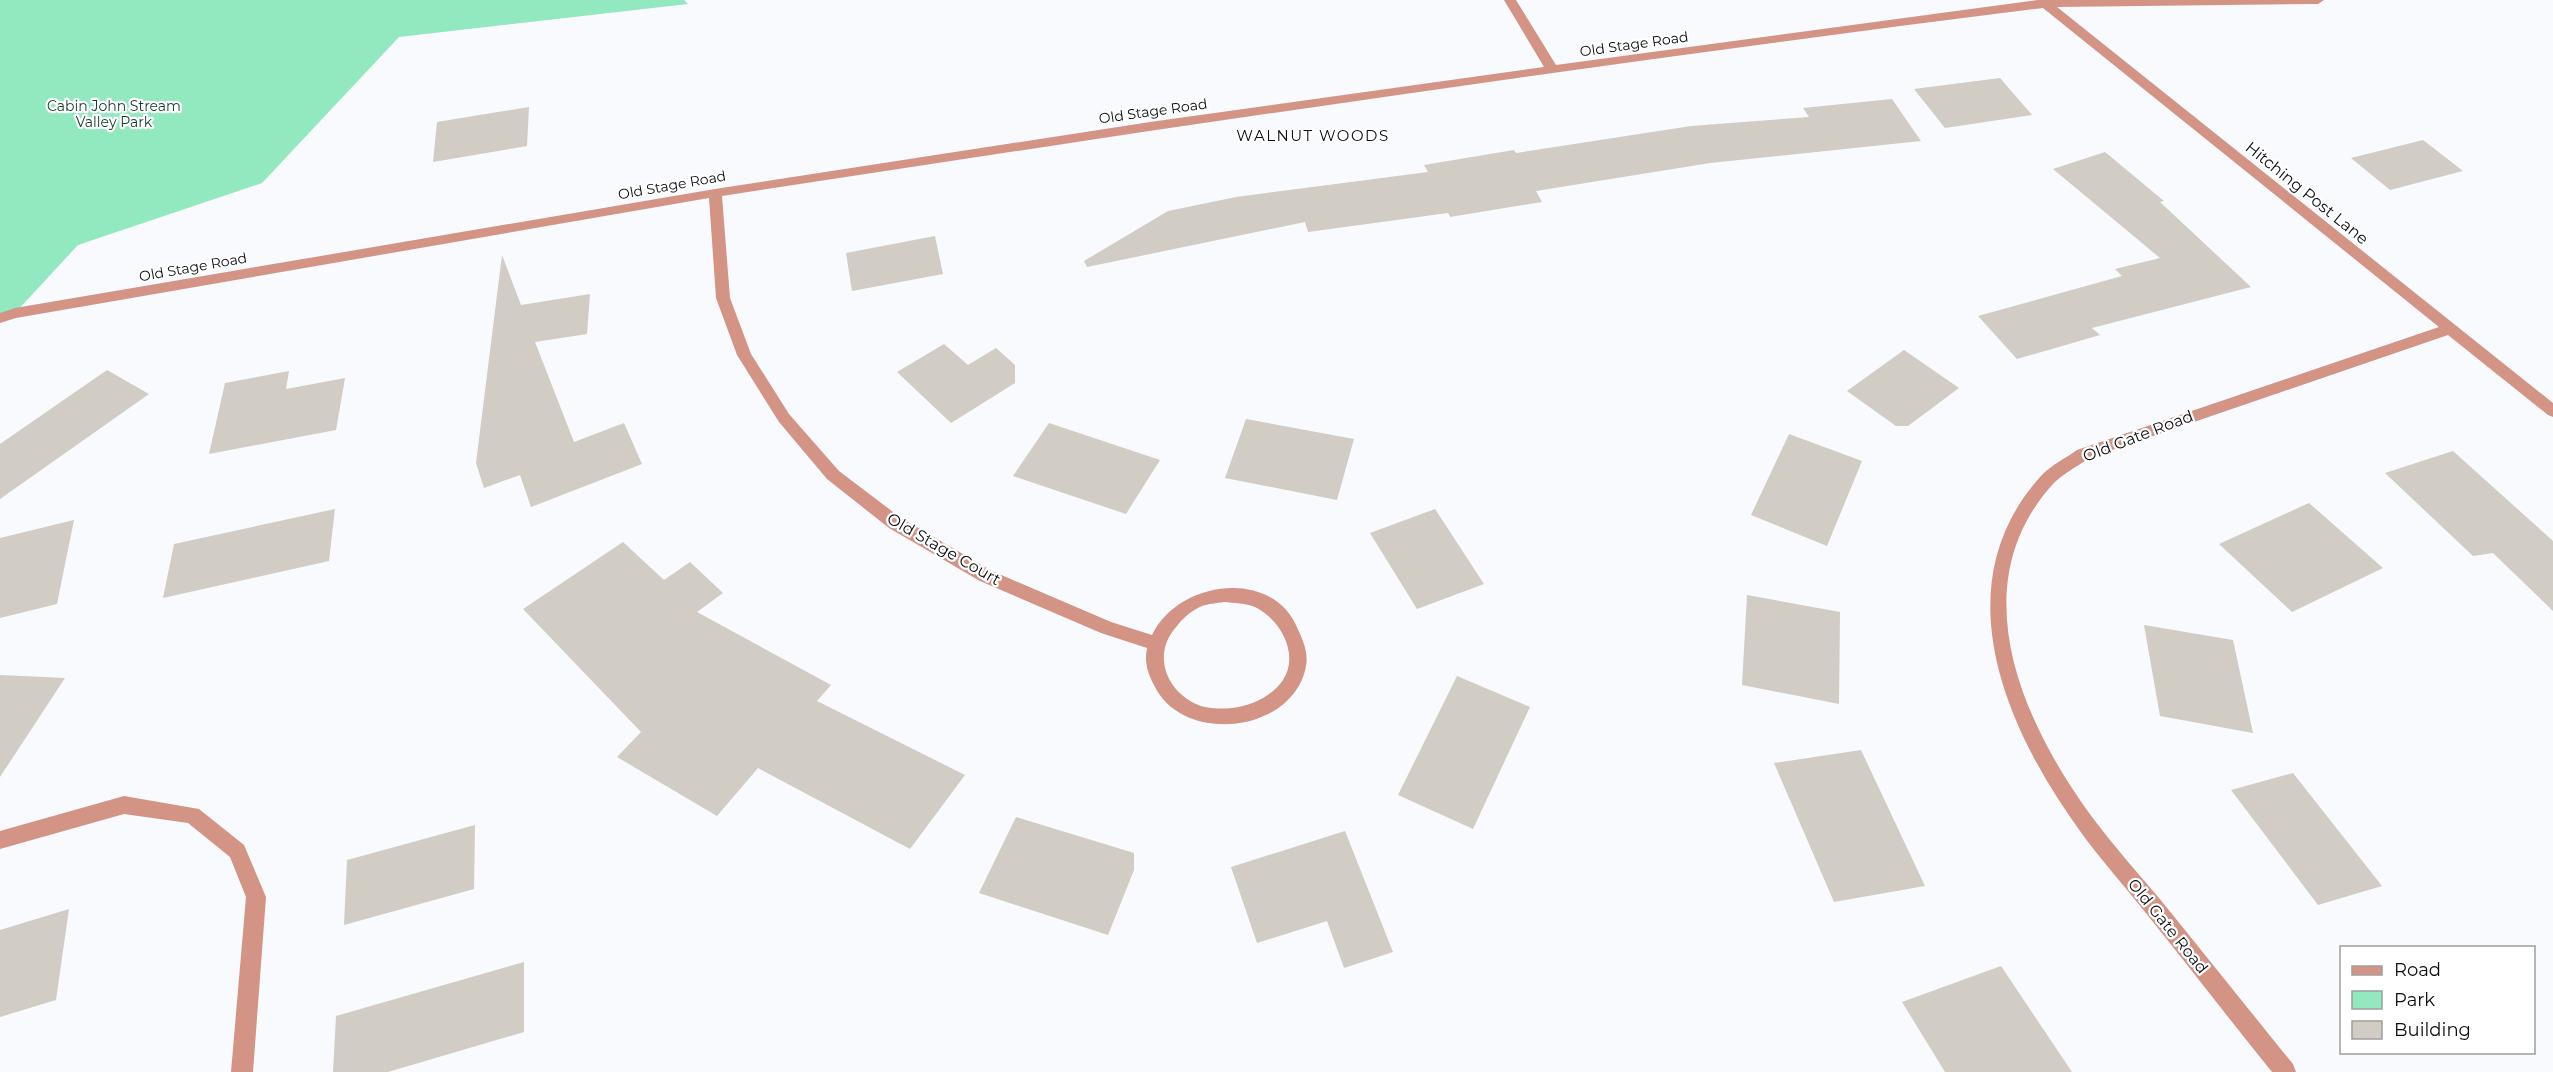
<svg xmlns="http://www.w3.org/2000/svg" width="2553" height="1072" font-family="Montserrat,sans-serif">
<rect width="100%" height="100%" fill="#f8fafe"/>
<polygon fill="#92e8bf" points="0,0 684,0 688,4 399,37 262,183 78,245 15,313 0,318"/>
<g fill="#d1ccc4">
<polygon points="2000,78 2032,115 1945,128 1914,89"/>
<polygon points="1892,99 1921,141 1710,163 1536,191 1542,202 1450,217 1448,213 1308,232 1305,222 1087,267 1084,261 1168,211 1236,197 1428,172 1424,165 1514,150 1516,153 1691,126 1809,117 1803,108"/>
<polygon points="529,107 527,146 433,162 437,122"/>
<polygon points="2423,140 2463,171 2390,190 2351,158"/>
<polygon points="2105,152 2164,201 2160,202 2251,287 2092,328 2100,335 2017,359 1978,316 2122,276 2115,269 2160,258 2053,169"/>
<polygon points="935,236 943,274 852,291 846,253"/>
<polygon points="502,255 521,305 590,294 587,334 535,342 574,442 624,423 642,464 531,507 520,475 484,488 476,463"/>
<polygon points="944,344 968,365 996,348 1015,365 1015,383 951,423 897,372"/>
<polygon points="1904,350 1959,388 1908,426 1896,426 1847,391"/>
<polygon points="107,370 149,394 0,499 0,444"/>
<polygon points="289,371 286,389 345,378 336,430 209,454 225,383"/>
<polygon points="1246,419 1354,439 1337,500 1225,478"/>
<polygon points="1049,423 1160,460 1126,514 1013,476"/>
<polygon points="1789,434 1862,461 1827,546 1751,515"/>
<polygon points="2453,451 2553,541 2553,611 2493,553 2473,556 2385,473"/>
<polygon points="2309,503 2383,568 2292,612 2219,544"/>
<polygon points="335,509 329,561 163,598 174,544"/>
<polygon points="1435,509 1484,584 1417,609 1370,533"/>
<polygon points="74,520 57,604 0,618 0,538"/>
<polygon points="623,542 664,580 690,562 723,593 697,612 831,685 817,701 965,775 910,849 758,768 717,816 617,757 641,732 523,609"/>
<polygon points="1747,595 1840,612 1839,704 1742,685"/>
<polygon points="2144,625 2233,640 2253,733 2160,716"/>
<polygon points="0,675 65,678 0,777"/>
<polygon points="1457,676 1530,707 1473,829 1398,795"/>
<polygon points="1861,750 1925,886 1834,902 1774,763"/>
<polygon points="2293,773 2382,886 2318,905 2231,790"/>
<polygon points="1016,817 1134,853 1134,870 1108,935 979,893"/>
<polygon points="475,825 474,889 344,925 347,860"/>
<polygon points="1345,831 1393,952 1344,968 1327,921 1257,943 1231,867"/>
<polygon points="69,909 56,1000 0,1017 0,930"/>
<polygon points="524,962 524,1032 388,1072 333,1072 336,1016"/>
<polygon points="2001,966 2072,1072 1945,1072 1902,1002"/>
</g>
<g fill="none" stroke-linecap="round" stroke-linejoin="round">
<polygon fill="#d39486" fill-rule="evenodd" points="124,796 199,809 244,845 266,897 253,1072 231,1072 246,897 230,857 188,823 124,814 0,849 0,831"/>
<path fill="#d39486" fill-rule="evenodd" d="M 1504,0 L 1516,0 L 1556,65 L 2038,0 L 2324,0 L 2318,4 L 2057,7 L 2553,403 L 2553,417 L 2548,415 L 2448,335 L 2089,458 C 2077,467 2062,474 2052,485 C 1961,587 2023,723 2092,817 C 2113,845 2136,871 2159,898 C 2204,953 2248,1009 2293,1064 L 2296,1072 L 2272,1072 C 2229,1019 2188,965 2145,912 C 2124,885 2100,859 2080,831 C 2006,729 1942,585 2041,476 C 2051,465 2066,458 2077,450 L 2439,327 L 2043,8 C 1601,63 1163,128 722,196 L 730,298 L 751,354 L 789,414 L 839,471 L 901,518 L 992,571 L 1111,622 L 1152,635 C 1177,582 1267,568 1295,623 C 1301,636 1309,651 1306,666 C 1294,733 1184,745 1155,687 C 1148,674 1144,663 1147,648 L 1101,633 L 980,581 L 889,528 L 827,479 L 779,422 L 737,355 L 716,298 L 709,198 L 16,318 L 0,323 L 0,313 L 15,308 L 715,189 L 1150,122 L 1544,67 ZM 1224,602 C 1234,603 1246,603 1255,607 C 1280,619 1300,654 1283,680 C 1272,696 1252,706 1232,708 C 1221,709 1207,709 1196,704 C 1165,690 1152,653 1177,626 C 1183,618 1192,610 1202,606 C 1208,604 1217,603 1224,602 Z"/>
</g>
<g text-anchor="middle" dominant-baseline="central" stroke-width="4.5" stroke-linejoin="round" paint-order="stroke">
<g font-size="14" fill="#0c0d10" stroke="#fff">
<text transform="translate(1634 44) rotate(-8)">Old Stage Road</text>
<text transform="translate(1153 111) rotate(-8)">Old Stage Road</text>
<text transform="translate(672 185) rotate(-10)">Old Stage Road</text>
<text transform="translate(193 267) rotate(-10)">Old Stage Road</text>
</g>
<g font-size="14" fill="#113c2a" stroke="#fff">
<text x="114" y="106">Cabin John Stream<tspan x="114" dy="16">Valley Park</tspan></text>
</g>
<g font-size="15" letter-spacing="1.5" fill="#0c0d10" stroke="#fff">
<text x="1313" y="135">WALNUT WOODS</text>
</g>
<g font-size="16" fill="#0c0d10" stroke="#fff">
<text transform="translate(2307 193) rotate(39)">Hitching Post Lane</text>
<text transform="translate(2138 436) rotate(-21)">Old Gate Road</text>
<text transform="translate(944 549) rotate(30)">Old Stage Court</text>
<text transform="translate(2168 926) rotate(51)">Old Gate Road</text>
</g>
</g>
<rect x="2340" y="946" width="195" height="108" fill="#ffffff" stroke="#9e9e9f" stroke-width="1.5"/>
<rect x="2352" y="966" width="30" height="9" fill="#d39486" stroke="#9e9e9f" stroke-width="1.5"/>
<text x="2394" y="976" font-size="18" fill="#0c0d10">Road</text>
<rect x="2352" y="991" width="30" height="18" fill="#92e8bf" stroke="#9e9e9f" stroke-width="1.5"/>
<text x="2394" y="1006" font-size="18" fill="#0c0d10">Park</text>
<rect x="2352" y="1021" width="30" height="18" fill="#d1ccc4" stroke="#9e9e9f" stroke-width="1.5"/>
<text x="2394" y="1036" font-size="18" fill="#0c0d10">Building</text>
</svg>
